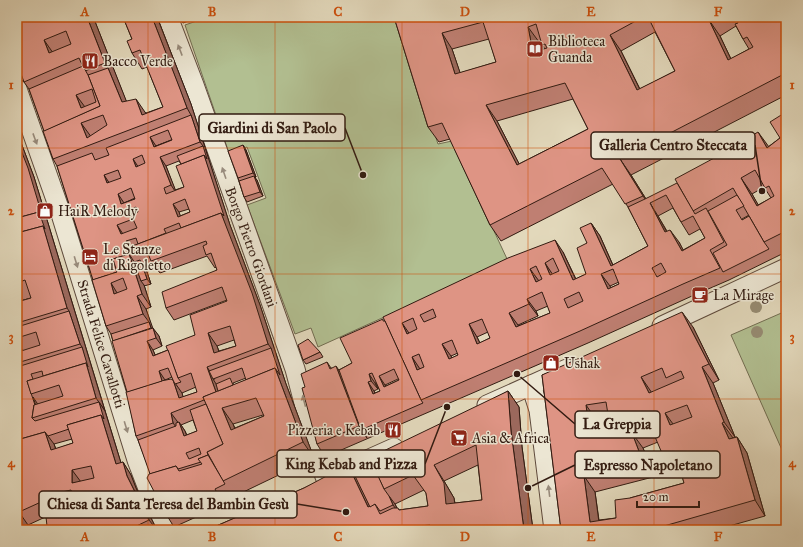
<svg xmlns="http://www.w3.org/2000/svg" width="803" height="547" font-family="'IM FELL Great Primer',serif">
<rect width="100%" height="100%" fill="#e2d8bb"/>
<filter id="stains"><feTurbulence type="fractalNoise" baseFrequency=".005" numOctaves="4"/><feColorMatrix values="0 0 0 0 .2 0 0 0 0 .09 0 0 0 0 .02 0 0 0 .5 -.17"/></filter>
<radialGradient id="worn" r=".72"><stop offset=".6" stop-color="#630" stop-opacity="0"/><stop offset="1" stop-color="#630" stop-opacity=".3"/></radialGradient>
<g fill="#b2bf91" stroke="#726d51">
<polygon points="208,17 396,17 438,144 452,141 508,261 318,347 311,328 295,334 247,205 266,198 247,147 229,153 185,25"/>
<polygon points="786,311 786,459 731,335"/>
</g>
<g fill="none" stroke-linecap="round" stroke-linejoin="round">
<g stroke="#5e4a3c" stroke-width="21">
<g id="street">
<polyline points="168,17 194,85 295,369 320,463 326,479"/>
<polyline points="17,89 60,211 137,460 164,530"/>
<polyline points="662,326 786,268"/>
<polyline points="531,385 539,410 554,530"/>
<polyline points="487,405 567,369"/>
<polyline points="327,478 394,448"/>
</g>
</g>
<use href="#street" stroke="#ece6d3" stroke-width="19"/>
</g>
<g fill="#968b72">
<circle cx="756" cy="307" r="6"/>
<circle cx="757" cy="332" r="6"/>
</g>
<g fill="#bf7f72" stroke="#321b11" fill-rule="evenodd">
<path d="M 17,17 L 99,17 L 94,19 L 126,101 L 146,113 L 163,107 L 147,67 L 142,69 L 132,53 L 132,39 L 123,17 L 157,17 L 191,104 L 230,225 L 260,305 L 286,384 L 314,458 L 233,497 L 224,502 L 225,504 L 174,527 L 166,514 L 138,440 L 136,436 L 127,392 L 111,334 L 106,326 L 93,280 L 57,166 L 53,159 L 44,131 L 29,89 L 24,82 ZM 171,140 L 172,140 L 156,146 ZM 179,161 L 181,164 L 184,187 L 175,190 L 166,166 ZM 135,198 L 135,199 L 124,203 ZM 189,209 L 190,212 L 180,216 L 179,212 ZM 207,256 L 215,268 L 216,267 L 217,270 L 166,308 L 174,320 L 227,300 L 227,301 L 195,335 L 168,350 L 155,355 L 153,350 L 162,346 L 159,336 L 152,328 L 146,309 L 151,307 L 144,285 L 144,286 L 151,284 L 145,266 L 145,267 L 153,264 L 160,273 ZM 234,340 L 236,346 L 219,351 L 217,346 ZM 172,377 L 173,380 L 165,380 ZM 246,378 L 246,380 L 234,385 L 233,383 ZM 196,387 L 197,392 L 183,397 L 182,393 ZM 263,415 L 264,416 L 235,428 L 233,424 ZM 193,420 L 197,431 L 187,435 L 185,431 L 181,425 Z"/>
<polygon points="179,17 199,17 183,23"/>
<path d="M 394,17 L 441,17 L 442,18 L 444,17 L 780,17 L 786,26 L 786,95 L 631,175 L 646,199 L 768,147 L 780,138 L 786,112 L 786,252 L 729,280 L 692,296 L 588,343 L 325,457 L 317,444 L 305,387 L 327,362 L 331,368 L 339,370 L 352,363 L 384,321 L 563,252 L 576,279 L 586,274 L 587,243 L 591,223 L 600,236 L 613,265 L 648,246 L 628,207 L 613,184 L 501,241 L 490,225 L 450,139 L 439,142 L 428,127 ZM 736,26 L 743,39 L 749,49 L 731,59 L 720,36 ZM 655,32 L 675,71 L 640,89 L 621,51 ZM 489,39 L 496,62 L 460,73 L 452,49 ZM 539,42 L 541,42 L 542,45 L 545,49 L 540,50 ZM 573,99 L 588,129 L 519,164 L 497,121 ZM 764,187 L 771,198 L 758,205 L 752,194 ZM 673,208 L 681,222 L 689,235 L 700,229 L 705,238 L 683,250 L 679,242 L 667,231 L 658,216 ZM 749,215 L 749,216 L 743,220 L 742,219 ZM 619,282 L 619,284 L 610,288 L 610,286 ZM 548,306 L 550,313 L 518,326 L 518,325 L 538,316 L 536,311 ZM 488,332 L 490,338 L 480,343 L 477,337 ZM 458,353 L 458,355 L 452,358 L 451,356 ZM 398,379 L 399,380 L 386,386 L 385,385 ZM 375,383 L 376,383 L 380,391 L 375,393 L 374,391 L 378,389 Z"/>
<path d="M 17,132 L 34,177 L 121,463 L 123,462 L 131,475 L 136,488 L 157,530 L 38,530 L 47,526 L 55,514 L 54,513 L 28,525 L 29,530 L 17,530 L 19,469 L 19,427 L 17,421 L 17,302 L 31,298 L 17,302 ZM 72,439 L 73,443 L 56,449 L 54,444 Z"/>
<polygon points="243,145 246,150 256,177 255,178 257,180 263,196 247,202 244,197 239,181 238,178"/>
<path d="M 693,327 L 719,380 L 713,383 L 735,437 L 733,438 L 737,437 L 747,453 L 765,516 L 715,530 L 561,530 L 542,375 ZM 609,419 L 611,433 L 599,435 L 597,421 ZM 658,442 L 664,458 L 675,474 L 681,472 L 684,483 L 630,498 L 616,518 L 599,520 L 595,492 L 657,476 L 654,468 L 647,458 L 643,448 Z"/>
<polygon points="320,352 323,357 306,364 303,360"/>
<path d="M 508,391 L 519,407 L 522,447 L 533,530 L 207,530 L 304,488 L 349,467 L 354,474 L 373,465 ZM 478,465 L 482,500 L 455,503 L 454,498 L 444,481 ZM 424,490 L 426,493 L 428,506 L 399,510 L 397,508 L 395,504 Z"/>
</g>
<g fill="#9b685c" stroke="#321b11">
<polygon points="87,17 93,17 94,19 133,118 122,102 108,68 105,63"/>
<polygon points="152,17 157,17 191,104 230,225 260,305 286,384 314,458 303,442 275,368 271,348 268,344 221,213 204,155 203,146 200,142 191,115 187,108"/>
<polygon points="436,17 441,17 446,32 437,19"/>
<polygon points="709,20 720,36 739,76 728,60"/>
<polygon points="528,27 539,42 543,68 533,52"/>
<polygon points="442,33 452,49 466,90 455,74"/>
<polygon points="610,35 621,51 648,106 637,90"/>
<polygon points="44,40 58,60 49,53"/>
<polygon points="76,95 85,107 81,108"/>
<polygon points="136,99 147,115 142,115"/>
<polygon points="486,105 497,121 528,181 517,165"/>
<polygon points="81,123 92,138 87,138"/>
<polygon points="17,132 34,177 105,411 96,398 86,363 82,347 80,344 69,311 67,308 19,145 17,142"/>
<polygon points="758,132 769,147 767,148"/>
<polygon points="150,137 156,146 160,156 154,147"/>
<polygon points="243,145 246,150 256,177 253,173"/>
<polygon points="160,157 166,166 177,194 171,185"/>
<polygon points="133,159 139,168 136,167"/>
<polygon points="620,159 631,175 654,212 643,196"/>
<polygon points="104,175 110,184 107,183"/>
<polygon points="254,176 257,180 263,196 260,192"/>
<polygon points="741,178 752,194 768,222 757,206"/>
<polygon points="118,194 124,203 127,213 121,204"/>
<polygon points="650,203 658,216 674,245 665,232"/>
<polygon points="173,204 179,212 184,226 178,217"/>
<polygon points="591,223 600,236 618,277 611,266"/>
<polygon points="117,225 123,234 126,242 132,250 130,253"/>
<polygon points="670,230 679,242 690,263 682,251"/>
<polygon points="555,240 563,252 582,293 573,280"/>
<polygon points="129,254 137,266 141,281 144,285 151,307 142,294"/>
<polygon points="141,262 145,266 151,284 147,279"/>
<polygon points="545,263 553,275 550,275"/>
<polygon points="530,269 539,281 536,282"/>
<polygon points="601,274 610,286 616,301 608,289"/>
<polygon points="111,283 119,296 114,294"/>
<polygon points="137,296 146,309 156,337 153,333 149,322 143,314"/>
<polygon points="527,299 536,311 538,316 529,304"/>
<polygon points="682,312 693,327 719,380 709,364"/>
<polygon points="509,313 518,325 525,340 516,327"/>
<polygon points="402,323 411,336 407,334"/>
<polygon points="469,324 477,337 486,356 477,344"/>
<polygon points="153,328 159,336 162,346 156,338"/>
<polygon points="208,333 217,346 222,361 214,353"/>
<polygon points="147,341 153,350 159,364 153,356"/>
<polygon points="17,342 23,351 18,352 17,347"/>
<polygon points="442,344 451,356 457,372 449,359"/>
<polygon points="412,357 420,369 417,370"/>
<polygon points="336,366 345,379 361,430 367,438 359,426"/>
<polygon points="207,367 215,379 213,379 218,387 219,392 217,395"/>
<polygon points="702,367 713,383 735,437 724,422"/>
<polygon points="159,371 165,380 170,393 163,385"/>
<polygon points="369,374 375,383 378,389 371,381"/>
<polygon points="379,376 385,385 391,396 384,387"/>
<polygon points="641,377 652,393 649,393"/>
<polygon points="173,380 182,393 186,407 179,398"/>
<polygon points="368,382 374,391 379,403 373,394"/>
<polygon points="508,391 519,407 522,447 533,530 524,530 511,431"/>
<polygon points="33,397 39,406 37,409"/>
<polygon points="99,402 105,411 125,476 116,464 101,415"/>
<polygon points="586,405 597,421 601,451 590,436"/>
<polygon points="222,408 233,424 241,445 231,430"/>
<polygon points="171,413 180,425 182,435 173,423"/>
<polygon points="665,413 676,428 670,425"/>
<polygon points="179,422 185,431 190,445 184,436"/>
<polygon points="722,423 733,438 729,439"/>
<polygon points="45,432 54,444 60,463 51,450"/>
<polygon points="632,433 643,448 647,458 654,468 657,476 640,454"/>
<polygon points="737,437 747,453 765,516 755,500"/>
<polygon points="123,462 131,475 136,488 157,530 149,520 127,476"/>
<polygon points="434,465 444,481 454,498 457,520 446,504"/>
<polygon points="349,467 360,483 373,514 368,507"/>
<polygon points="72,470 81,482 72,483"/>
<polygon points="584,476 595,492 600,530 590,522"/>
<polygon points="62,492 71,504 74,521 66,508"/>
<polygon points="389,496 395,504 399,513 393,505"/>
<polygon points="106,497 115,510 108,509"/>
<polygon points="19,512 28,525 29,530 22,530 21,529"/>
</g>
<g fill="#de9484" stroke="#321b11" fill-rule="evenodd">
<path d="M 17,17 L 87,17 L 105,63 L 85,71 L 79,58 L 24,82 L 17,63 ZM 66,31 L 71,44 L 49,53 L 44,40 Z"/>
<path d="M 123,17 L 152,17 L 180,89 L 187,108 L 53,159 L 43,131 L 100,106 L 88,75 L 108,68 L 122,102 L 136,99 L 142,115 L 163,107 L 140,50 L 132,53 L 127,41 L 132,39 ZM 103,115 L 107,125 L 87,138 L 81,123 Z"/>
<path d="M 394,17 L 436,17 L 437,19 L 444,17 L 643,17 L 610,35 L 637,90 L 675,71 L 648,17 L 714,17 L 709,20 L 728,60 L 753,47 L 747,37 L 743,39 L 735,24 L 738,23 L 735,17 L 780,17 L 786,26 L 786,73 L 620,159 L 643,196 L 625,204 L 602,168 L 490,225 L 442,123 L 428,127 ZM 483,22 L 496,62 L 455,74 L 442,33 ZM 536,24 L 542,45 L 545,44 L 547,48 L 533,52 L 528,27 ZM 565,83 L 588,129 L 517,165 L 486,105 Z"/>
<path d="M 83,66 L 88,75 L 100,106 L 44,131 L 29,89 ZM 92,89 L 96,102 L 81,108 L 76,95 Z"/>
<path d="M 786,112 L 786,231 L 764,242 L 733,188 L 693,211 L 675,179 L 716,157 L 758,132 L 767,148 L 780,138 L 770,122 ZM 755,170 L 765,188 L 769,186 L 774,196 L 757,206 L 741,178 Z"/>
<path d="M 191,115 L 200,142 L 160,157 L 171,185 L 164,188 L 166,194 L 184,187 L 176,166 L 204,155 L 224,216 L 221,213 L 181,228 L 179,223 L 164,229 L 166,233 L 138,244 L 136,238 L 126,241 L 128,248 L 127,248 L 129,254 L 113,259 L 117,272 L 93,280 L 57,166 L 92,153 L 95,160 L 109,155 L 106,148 ZM 168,130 L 172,140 L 154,147 L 150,137 ZM 142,155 L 145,163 L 136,167 L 133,159 ZM 118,170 L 121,178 L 107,183 L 104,175 ZM 131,188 L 135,199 L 121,204 L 118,194 ZM 185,199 L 190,212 L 178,217 L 173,204 ZM 136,207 L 138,212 L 129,215 L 128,211 ZM 133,219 L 137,228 L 121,234 L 117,225 Z"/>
<polygon points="19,145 28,168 42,215 39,212 17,218 17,146"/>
<polygon points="243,145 253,173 238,178 228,151"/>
<polygon points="203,146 207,159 204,155 181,164 177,156"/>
<polygon points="254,176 260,192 244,197 239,181"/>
<path d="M 677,183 L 695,214 L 706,208 L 724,242 L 710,250 L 720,268 L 683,284 L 580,331 L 421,400 L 383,317 L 508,258 L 555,240 L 573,280 L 586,274 L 577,248 L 587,243 L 580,228 L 591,223 L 611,266 L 648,246 L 628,207 L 645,199 ZM 666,195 L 681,222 L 693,216 L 705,238 L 682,251 L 670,230 L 665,232 L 650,203 ZM 553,258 L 559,271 L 550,275 L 545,263 ZM 661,263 L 666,272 L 657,277 L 652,268 ZM 536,266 L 542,279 L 536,282 L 530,269 ZM 613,269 L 619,284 L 608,289 L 601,274 ZM 542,292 L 550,313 L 516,327 L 509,313 L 529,304 L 527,299 ZM 579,292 L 583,301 L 568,308 L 564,299 ZM 433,309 L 436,317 L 424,322 L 420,315 ZM 413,318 L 417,329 L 407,334 L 402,323 ZM 482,319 L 490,338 L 477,344 L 469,324 ZM 452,340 L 458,355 L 449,359 L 442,344 ZM 419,354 L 424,367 L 417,370 L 412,357 Z"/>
<polygon points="737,195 744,206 736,210 742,220 749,216 764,242 769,249 723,272 713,253 727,245 708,211"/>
<polygon points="39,212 45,229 43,226 17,233 17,218"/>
<path d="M 221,213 L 252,293 L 268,344 L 207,367 L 216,392 L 203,397 L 204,400 L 171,413 L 173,423 L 136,436 L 126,392 L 161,381 L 171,379 L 173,380 L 179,398 L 197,392 L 191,373 L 178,378 L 166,346 L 195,335 L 190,315 L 227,301 L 222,287 L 166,308 L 162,292 L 217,270 L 211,253 L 206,255 L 203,246 L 207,244 L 206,241 L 151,261 L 147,251 L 136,254 L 135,252 L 129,254 L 127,248 ZM 230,326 L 236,346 L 214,353 L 208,333 Z"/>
<polygon points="43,226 67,308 17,323 17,302 31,298 25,280 17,283 17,233"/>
<path d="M 129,254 L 142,294 L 137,296 L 143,314 L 106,326 L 92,280 L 117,272 L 113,259 ZM 123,278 L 127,289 L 114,294 L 111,283 Z"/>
<polygon points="140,260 141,262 147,279 141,281 134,262"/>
<polygon points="69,311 80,344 17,363 17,347 18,352 40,345 36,332 17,338 17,327"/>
<path d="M 682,312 L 709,364 L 702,367 L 724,422 L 722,423 L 729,439 L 737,437 L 755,500 L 650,530 L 561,530 L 542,375 ZM 662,368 L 666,378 L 681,371 L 684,378 L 649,393 L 641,377 ZM 606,402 L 611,433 L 590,436 L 586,405 ZM 687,405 L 692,417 L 670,425 L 665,413 ZM 650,425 L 664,458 L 676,455 L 684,483 L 630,498 L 615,500 L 616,518 L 590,522 L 584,476 L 646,461 L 643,452 L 640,454 L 632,433 Z"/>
<path d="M 383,319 L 383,321 L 385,321 L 421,400 L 423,403 L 361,430 L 339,370 L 352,363 L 340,338 ZM 394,369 L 399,380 L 384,387 L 379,376 ZM 372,373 L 380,391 L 373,394 L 368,382 L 371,381 L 369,374 Z"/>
<polygon points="149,322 151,328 113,341 111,334"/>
<polygon points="153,328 156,338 147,341 153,356 168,350 178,378 181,382 175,384 173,380 168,368 159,371 162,381 127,392 112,341"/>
<polygon points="308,339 320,352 303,360 298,345"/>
<polygon points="82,347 88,367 86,363 43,376 42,371 31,374 33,379 27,381 35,405 34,405 32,418 35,421 99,402 104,419 101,415 67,425 69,429 48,436 45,432 17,440 17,427 19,427 17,421 17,367"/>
<polygon points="271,348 280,375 275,368 246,380 242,368 213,379 209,371"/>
<polygon points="327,362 330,369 336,366 359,426 317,444 302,388 305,387 301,374"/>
<polygon points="86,363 96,398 32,418 34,405 63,396 59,385 31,394 27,381"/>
<path d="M 275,368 L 303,442 L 223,481 L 207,452 L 223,444 L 203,397 ZM 256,398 L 264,416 L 231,430 L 222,408 Z"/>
<polygon points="230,378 233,385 218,391 216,384"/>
<path d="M 508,391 L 511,431 L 524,530 L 430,530 L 430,525 L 408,527 L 409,530 L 207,530 L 304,488 L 336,471 L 338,472 L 349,467 L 368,507 L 375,504 L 380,514 L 393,508 L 398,508 L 399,510 L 428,506 L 426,493 L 413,475 L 384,489 L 369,458 ZM 476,445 L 482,500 L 446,504 L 444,483 L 434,465 Z"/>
<path d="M 206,404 L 223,444 L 207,452 L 208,455 L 198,459 L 201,462 L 178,469 L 176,466 L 150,474 L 138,440 L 176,426 L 176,423 L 179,422 L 184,436 L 197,431 L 190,410 ZM 199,448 L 201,454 L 189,459 L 186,453 Z"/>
<path d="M 101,415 L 116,464 L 123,462 L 127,476 L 149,520 L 128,530 L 38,530 L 47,526 L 46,517 L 55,514 L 52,497 L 19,512 L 21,529 L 24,528 L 25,530 L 17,530 L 17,470 L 19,469 L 17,461 L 17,440 L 45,432 L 51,450 L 73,443 L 67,425 ZM 91,466 L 94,478 L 72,483 L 72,470 ZM 71,490 L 75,504 L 70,505 L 70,507 L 66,508 L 62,492 ZM 118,496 L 122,507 L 108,509 L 106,497 Z"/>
<polygon points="208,455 225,484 215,489 216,491 166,514 147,478 149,474 176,466 179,471 202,464 198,459"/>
<polygon points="373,465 384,489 389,496 393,505 380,511 375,504 370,507 354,474"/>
</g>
<defs><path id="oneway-solid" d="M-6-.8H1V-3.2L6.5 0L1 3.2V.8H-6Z"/></defs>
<g fill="#988b7c">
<use href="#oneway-solid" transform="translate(180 50) rotate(-111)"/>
<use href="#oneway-solid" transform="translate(35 139) rotate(70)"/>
<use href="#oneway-solid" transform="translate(224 173) rotate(-109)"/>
<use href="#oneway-solid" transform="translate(76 262) rotate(73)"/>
<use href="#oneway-solid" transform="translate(304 401) rotate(-105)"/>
<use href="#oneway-solid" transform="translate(126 427) rotate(73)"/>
<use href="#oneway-solid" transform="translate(549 491) rotate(-97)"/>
</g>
<path fill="none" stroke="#cd500d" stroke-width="1" stroke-opacity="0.55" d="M 148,17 L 148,530M 275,17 L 275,530M 402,17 L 402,530M 528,17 L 528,530M 654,17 L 654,530M 17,148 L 786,148M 17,274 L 786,274M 17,399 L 786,399"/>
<defs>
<g id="library-square" transform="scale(0.9)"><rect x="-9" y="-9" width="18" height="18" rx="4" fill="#8f2418" stroke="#ece6d3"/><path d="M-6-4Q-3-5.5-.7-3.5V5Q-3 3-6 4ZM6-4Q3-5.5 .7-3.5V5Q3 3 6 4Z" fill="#fff"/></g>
<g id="restaurant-square" transform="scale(0.9)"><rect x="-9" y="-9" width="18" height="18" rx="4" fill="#8f2418" stroke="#ece6d3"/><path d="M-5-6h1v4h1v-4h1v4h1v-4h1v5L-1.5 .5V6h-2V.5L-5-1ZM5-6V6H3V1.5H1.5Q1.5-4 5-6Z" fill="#fff"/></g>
<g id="shop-square" transform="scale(0.9)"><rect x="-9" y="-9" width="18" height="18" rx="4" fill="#8f2418" stroke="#ece6d3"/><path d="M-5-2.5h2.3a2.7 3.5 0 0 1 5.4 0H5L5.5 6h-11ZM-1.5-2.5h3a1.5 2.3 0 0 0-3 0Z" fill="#fff"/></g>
<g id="hotel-square" transform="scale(0.9)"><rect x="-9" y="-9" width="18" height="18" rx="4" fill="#8f2418" stroke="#ece6d3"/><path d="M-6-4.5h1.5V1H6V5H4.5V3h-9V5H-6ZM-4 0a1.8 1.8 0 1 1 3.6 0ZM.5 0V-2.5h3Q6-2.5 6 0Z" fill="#fff"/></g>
<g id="cafe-square" transform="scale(0.9)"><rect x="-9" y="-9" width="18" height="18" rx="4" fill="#8f2418" stroke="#ece6d3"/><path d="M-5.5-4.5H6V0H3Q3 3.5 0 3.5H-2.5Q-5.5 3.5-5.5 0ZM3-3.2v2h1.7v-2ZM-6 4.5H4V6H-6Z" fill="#fff"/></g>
<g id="supermarket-square" transform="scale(0.9)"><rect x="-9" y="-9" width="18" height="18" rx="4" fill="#8f2418" stroke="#ece6d3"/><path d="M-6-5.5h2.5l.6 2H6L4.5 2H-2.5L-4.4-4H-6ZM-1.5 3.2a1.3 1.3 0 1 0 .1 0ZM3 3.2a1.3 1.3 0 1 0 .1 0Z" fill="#fff"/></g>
</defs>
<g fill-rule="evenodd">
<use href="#library-square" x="535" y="49"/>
<use href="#restaurant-square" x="90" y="61"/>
<use href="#shop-square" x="45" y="211"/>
<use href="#hotel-square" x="90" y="257"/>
<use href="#cafe-square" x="700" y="295"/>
<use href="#shop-square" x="551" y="363"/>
<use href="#restaurant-square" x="393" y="430"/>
<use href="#supermarket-square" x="459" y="438"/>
</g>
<g text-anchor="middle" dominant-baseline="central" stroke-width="3" stroke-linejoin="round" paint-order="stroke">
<g font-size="14" fill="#321b11" stroke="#ece6d3" text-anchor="start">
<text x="548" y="41">Biblioteca<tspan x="548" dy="16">Guanda</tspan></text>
<text x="103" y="61">Bacco Verde</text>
<text x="58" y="211">HaiR Melody</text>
<text x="103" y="249">Le Stanze<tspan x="103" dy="16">di Rigoletto</tspan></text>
<text x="713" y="295">La Mirage</text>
<text x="564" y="363">Ushak</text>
<text x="380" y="430" text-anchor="end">Pizzeria e Kebab</text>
<text x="472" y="438">Asia &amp; Africa</text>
</g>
<g font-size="14" fill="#321b11" stroke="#ece6d3">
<text transform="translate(251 247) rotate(70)">Borgo Pietro Giordani</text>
<text transform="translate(101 344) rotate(73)">Strada Felice Cavallotti</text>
</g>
</g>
<path fill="none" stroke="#321b11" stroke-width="1.5" d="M363 175L345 128M762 191L755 145M517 374L575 424M447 407L425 464M528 488L575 465M346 512L297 504"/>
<g fill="#321b11" stroke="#ece6d3" stroke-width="1.5">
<circle cx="363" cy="175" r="4"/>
<circle cx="762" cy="191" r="4"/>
<circle cx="517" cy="374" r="4"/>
<circle cx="447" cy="407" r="4"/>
<circle cx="528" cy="488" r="4"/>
<circle cx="346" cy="512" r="4"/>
</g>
<g fill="#ece6d3" stroke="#321b11" stroke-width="1.5">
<rect x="199" y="114" width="146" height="27" rx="4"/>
<rect x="591" y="132" width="164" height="27" rx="4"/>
<rect x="575" y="411" width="85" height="27" rx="4"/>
<rect x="277" y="450" width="148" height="27" rx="4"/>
<rect x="575" y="451" width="145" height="27" rx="4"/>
<rect x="39" y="491" width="258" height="27" rx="4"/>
</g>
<g font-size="15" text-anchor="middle" font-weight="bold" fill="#321b11">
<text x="272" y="133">Giardini di San Paolo</text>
<text x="673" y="150">Galleria Centro Steccata</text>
<text x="617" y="429">La Greppia</text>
<text x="351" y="469">King Kebab and Pizza</text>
<text x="648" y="470">Espresso Napoletano</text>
<text x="168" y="509">Chiesa di Santa Teresa del Bambin Gesù</text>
</g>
<rect width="803" height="547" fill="none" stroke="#e2d8bb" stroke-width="44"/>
<path d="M637 501v6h62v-6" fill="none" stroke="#321b11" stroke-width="2"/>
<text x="643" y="501" font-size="12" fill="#321b11" stroke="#ece6d3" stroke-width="3" paint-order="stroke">20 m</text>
<rect x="22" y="22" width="759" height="503" fill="none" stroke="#cd500d" stroke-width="1.5"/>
<g font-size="13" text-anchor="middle" font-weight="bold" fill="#cd500d">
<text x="85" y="16">A</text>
<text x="212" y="16">B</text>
<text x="338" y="16">C</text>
<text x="465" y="16">D</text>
<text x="591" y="16">E</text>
<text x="718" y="16">F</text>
<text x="11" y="89">1</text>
<text x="792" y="89">1</text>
<text x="11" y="215">2</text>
<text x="792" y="215">2</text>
<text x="11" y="341">3</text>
<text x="792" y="341">3</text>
<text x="11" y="467">4</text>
<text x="792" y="467">4</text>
<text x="85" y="541">A</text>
<text x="212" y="541">B</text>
<text x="338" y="541">C</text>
<text x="465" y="541">D</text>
<text x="591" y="541">E</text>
<text x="718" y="541">F</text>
</g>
<rect width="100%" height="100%" filter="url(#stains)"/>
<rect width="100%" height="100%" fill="url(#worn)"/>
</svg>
